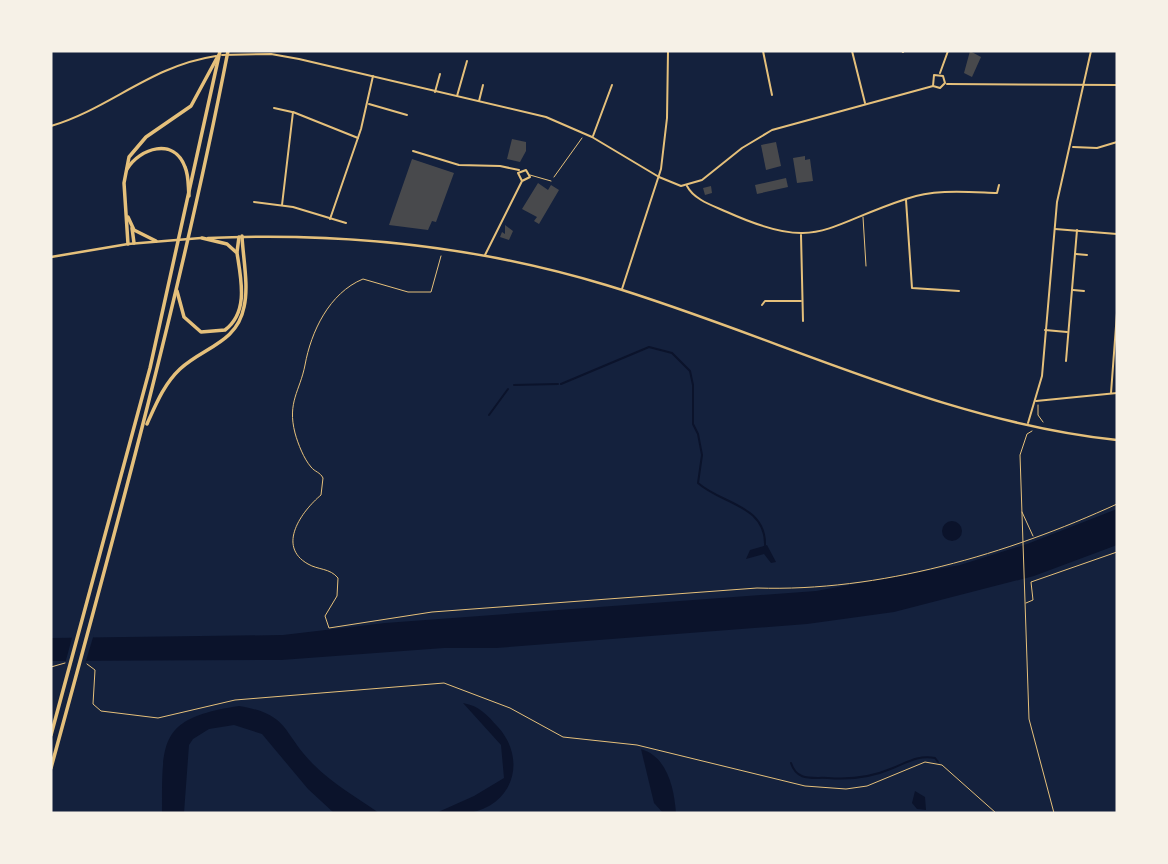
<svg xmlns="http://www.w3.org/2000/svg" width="1168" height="864" font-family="Spectral,serif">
<rect width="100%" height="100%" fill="#14213d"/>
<g fill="#0b132b">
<polygon points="1117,509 1117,545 1034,576 894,612 807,624 496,648 444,648 281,660 51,661 51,638 283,635 385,623 816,591 960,565 1027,544"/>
<circle cx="952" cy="531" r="10"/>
<polygon points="767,545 776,562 771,563 764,554 746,559 750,550"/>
<path d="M 463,703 C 480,706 487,715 498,727 C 527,759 514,805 469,813 C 459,815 446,813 436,813 L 474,796 L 504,778 L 501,745 Z"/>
<path d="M 239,706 C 290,714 282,733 313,764 C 332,783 356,797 379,813 L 334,813 L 308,789 L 262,734 L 234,725 L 209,729 L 193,739 L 189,745 L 184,813 L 162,813 C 162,740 159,718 239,706 Z"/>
<path d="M 641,749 C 668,757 674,789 676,813 L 663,813 L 654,803 Z"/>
<polygon points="915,791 925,797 926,810 917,809 912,803"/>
</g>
<polygon fill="#14213d" points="73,634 94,634 85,664 65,664"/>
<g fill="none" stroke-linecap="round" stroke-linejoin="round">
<g stroke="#0b132b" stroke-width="2">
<path d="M 561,384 L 649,347 L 672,353 L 690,371 L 693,385 L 693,424 L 698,434 L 702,455 L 698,483 C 721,504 766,505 765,545"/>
<polyline points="514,385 558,384"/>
<polyline points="489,415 508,389"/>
<path d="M 791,763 C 797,782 813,777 828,778 C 850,780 872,777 893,768 C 908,762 918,755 935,758 L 938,762"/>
</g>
</g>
<g fill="#48494c">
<polygon points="970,51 981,57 972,77 964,73"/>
<polygon points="512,139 526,142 526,151 520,162 507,159"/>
<polygon points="776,142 781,166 766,170 761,145"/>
<polygon points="805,156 805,160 810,159 813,181 797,183 793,158"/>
<polygon points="412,159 454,173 436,222 432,221 428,230 389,225"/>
<polygon points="786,178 788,187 757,194 755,185"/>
<polygon points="538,183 548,190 551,185 559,190 539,224 534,221 537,217 522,209"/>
<polygon points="711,186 712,193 705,195 703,188"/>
<polygon points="505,225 513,231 509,240 500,237 502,232 505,234"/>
</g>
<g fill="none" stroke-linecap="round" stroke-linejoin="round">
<g stroke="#e5c07b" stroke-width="1">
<polyline points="554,177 582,138"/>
<path d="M 441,256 L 431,292 L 408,292 L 363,279 C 329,293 311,332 305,365 C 300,391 287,402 295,433 C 298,444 304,459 311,467 C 315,472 320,472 323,478 L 321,495 C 302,511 276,546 308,564 C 318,570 330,568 338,578 L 337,596 L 325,616 L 329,628 L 432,612 L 757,588 C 879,592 1008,554 1117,504"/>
<polyline points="1038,405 1038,415 1043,422"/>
<polyline points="1032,431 1027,434 1020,455 1029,719 1054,813"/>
<polyline points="1022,512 1033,536"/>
<polyline points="1026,603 1033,600 1031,582 1117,552"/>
<polyline points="87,664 95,670 93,704 101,711 158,718 235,700 444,683 510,708 563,737 637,745 805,786 846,789 867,786 925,762 942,765 996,813"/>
<polyline points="51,667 65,663"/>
</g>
<g stroke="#e5c07b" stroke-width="1">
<polyline points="530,175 551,181"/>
<polyline points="863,217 866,266"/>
</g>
<g stroke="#e5c07b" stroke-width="2">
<polyline points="763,51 772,95"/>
<polyline points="852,51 865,103"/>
<polyline points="902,51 903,52"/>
<polyline points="222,55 271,54 299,59 546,117 592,137 659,177 681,186 702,180 742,148 772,130 933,86 940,88 945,83 943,76 934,75 933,86"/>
<polyline points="940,73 948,51"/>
<polyline points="947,84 1117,85"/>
<polyline points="435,92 440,74"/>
<polyline points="457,96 467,61"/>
<polyline points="479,101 483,85"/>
<polyline points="369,104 407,115"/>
<polyline points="274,108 292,112"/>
<path d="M 51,126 C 111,108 150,66 216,56"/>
<polyline points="593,136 612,85"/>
<polyline points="1073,147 1097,148 1117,142"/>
<polyline points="413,151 459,165 500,166 519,170"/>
<path d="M 687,186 C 694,200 714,206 727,212 C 818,253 823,226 906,199 C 935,189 966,192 997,193 L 999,185"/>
<polyline points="906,200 912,288 959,291"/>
<polyline points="254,202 293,207 346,223"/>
<polyline points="282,205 293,112 358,138"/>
<polyline points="330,219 361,129 373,76"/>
<polyline points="1055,229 1117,234"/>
<polyline points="801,235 803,321"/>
<polyline points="1076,254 1087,255"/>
<polyline points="485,255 522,181 530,177 526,170 518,173 522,181"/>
<polyline points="1073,290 1084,291"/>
<polyline points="762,305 765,301 801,301"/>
<polyline points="1045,330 1067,332"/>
<polyline points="1066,361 1077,230"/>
<polyline points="1111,393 1117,313"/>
<polyline points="1036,401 1117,393"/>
<polyline points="1028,423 1042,376 1057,202 1091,51"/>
</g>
<polyline stroke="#e5c07b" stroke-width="2" points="622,289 661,169 667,118 668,51"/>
<g stroke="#e5c07b" stroke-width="2.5">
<path d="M 208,238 C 342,232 477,246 606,285 C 776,336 939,421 1117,440"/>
<polyline points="51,257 128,244 201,238"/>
</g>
<g stroke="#e5c07b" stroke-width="3.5">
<path d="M 127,169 C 140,148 174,137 185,167 C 189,176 188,187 189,196"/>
<polyline points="128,217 134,230 156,241"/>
<polyline points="132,228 134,243"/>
<polyline points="128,244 124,183 129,157 146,137 191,106 218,56"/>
<polyline points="237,252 239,237"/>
<path d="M 177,291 L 184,317 L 201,332 L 225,330 C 249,312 241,279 237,253 L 227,244 L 202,238"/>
<path d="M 147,424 C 156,404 164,384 180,369 C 204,347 237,343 244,307 C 249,286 243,258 242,236"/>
<polyline points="51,735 150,368 220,51"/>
<path d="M 51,768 C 116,530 181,293 228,51"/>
</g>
</g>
<rect width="1168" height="864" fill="none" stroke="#f6f1e7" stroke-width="105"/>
</svg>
